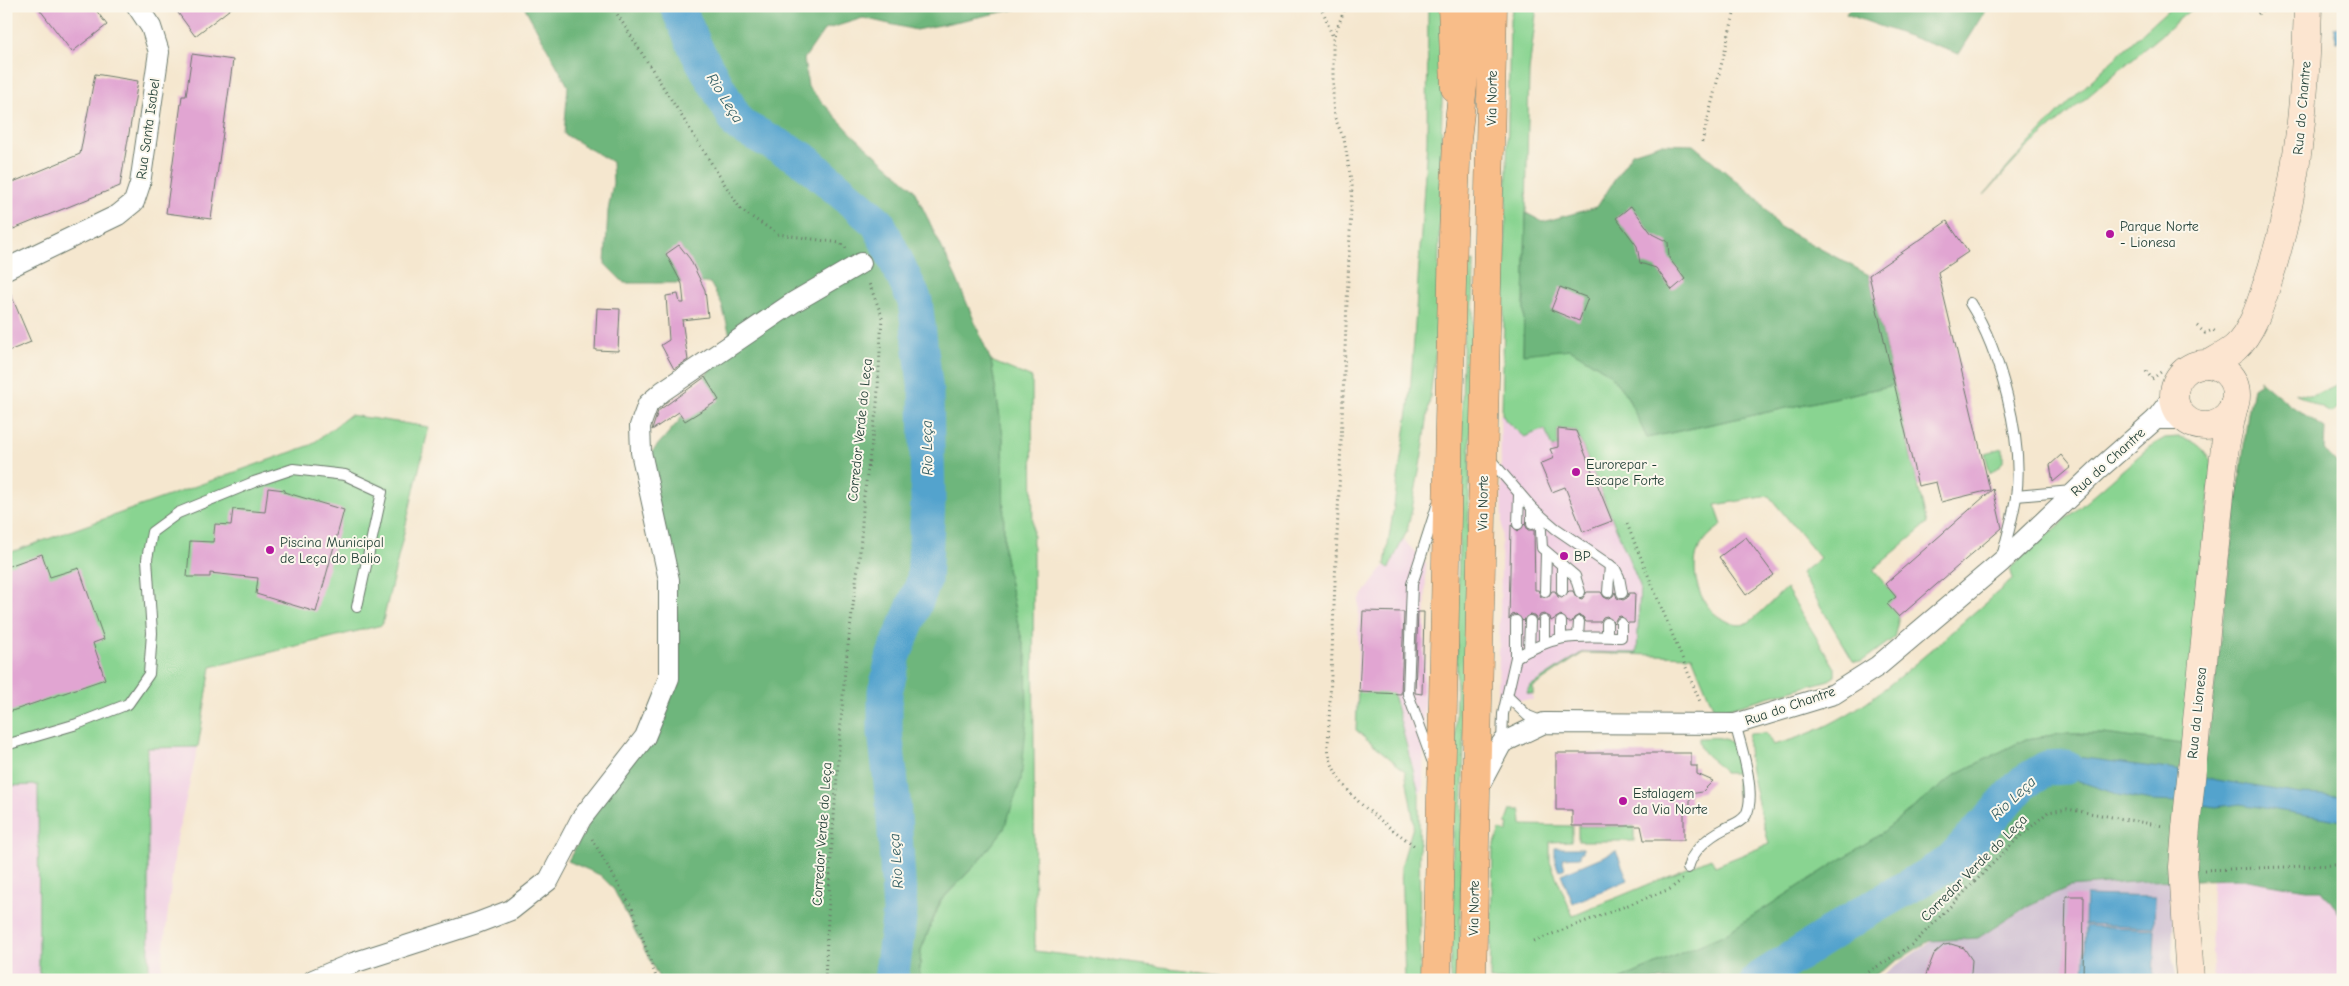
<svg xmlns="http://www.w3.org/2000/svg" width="2349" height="986" font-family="'Comic Neue',sans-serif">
<rect width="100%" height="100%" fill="#fbf7ec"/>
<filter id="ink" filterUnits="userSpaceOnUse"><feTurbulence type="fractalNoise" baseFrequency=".02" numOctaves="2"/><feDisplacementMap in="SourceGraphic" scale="10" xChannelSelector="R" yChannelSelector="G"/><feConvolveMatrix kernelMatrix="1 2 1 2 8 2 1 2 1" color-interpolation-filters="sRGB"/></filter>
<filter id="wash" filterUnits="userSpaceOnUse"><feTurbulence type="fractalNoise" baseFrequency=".0096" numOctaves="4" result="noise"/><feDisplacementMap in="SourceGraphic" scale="20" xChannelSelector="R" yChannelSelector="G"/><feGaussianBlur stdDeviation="1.12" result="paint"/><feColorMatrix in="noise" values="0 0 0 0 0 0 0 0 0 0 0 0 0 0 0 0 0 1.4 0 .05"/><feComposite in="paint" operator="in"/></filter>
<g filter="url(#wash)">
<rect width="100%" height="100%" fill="#f5e7cf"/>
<g fill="#f1d0e3">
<polygon points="1502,414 1506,421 1576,431 1640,586 1637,655 1583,653 1532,687 1533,700 1496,700 1498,696 1502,525 1500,415"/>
<polygon points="1398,534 1426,564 1423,790 1419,793 1414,778 1356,730 1359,600 1386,564"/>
<polygon points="198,747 176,842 160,980 6,980 6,786 38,784 147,748"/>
<polygon points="2271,876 2343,892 2343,980 2214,980 2211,934 2212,877"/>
</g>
<polygon fill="#cebed1" points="2177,837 2172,956 2177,980 1875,980 1943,933"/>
<g fill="#89d491" stroke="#548862">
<polygon points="1428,6 1444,6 1437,342 1424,444 1412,509 1407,531 1389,568 1385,565 1409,405 1414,340 1427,141"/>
<path d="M 1513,6 L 1537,6 L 1529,71 L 1523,353 L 1570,349 L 1609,373 L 1627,396 L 1647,438 L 1894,385 L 1927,524 L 1873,570 L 1896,597 L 1888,604 L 1899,617 L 1894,638 L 1861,662 L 1853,661 L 1801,573 L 1820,558 L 1769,496 L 1715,505 L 1722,525 C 1714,531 1702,540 1698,550 C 1689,575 1701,611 1727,621 C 1732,624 1739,626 1745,624 C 1754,621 1778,595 1786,588 L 1835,668 L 1835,676 L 1829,680 L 1715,712 L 1692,656 L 1583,653 L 1533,687 L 1533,694 L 1527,693 L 1529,687 L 1583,652 L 1637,653 L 1640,586 L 1576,431 L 1558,429 L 1558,446 L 1552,448 L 1545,429 L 1524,437 L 1506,421 L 1502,414 L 1510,20 Z"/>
<path d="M 2172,6 L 2195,6 L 2027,148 L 1984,195 C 2041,126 2105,66 2172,6 Z"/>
<polygon points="1474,261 1459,980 1450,980 1465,263"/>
<polygon points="991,361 1032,378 1035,951 1264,980 919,980 921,950 941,901 980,860 1004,829 1026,656 1016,616 1004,552 1003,437"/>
<polygon points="2343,382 2343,404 2331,413 2294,393 2312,396"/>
<polygon points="350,415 429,427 382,625 211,667 198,747 147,748 149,974 39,974 38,785 6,786 6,554 311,445"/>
<path d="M 2179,437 C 2195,440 2206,449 2212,465 L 2183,745 L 2104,734 L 2061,734 L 2026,739 L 1956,774 L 1879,835 L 1723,935 L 1619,980 L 1490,980 L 1493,849 L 1500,830 L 1507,832 L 1509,825 L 1506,824 L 1511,810 L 1521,810 L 1522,825 L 1572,826 L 1572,841 L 1550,842 L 1550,862 L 1573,916 L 1711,858 L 1715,866 L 1769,844 C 1763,821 1743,755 1749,734 L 1766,733 L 1773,745 C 1840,728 1878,695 1929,652 C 1957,627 1985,603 2013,579 L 2010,568 L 2149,447 L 2165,438 Z"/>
<polygon points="2003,448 2003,462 1990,474 1985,453"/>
<polygon points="1358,689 1392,690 1419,793 1420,980 1405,980 1401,867 1414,823 1405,771 1356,730"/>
<path d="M 1699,738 C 1707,738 1719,736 1727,740 C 1744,748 1741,780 1741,795 L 1737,795 L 1737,773 L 1724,773 C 1718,759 1699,758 1699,738 Z"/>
<rect x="1578" y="826" width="56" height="15"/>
</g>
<g fill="#6eb67b" stroke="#467a58">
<polygon points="524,6 1031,6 916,30 863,18 824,30 804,59 808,87 852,134 913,188 956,277 991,361 1003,437 1004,552 1016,616 1026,656 1027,717 1021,780 1004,829 980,860 940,901 921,950 919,980 660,980 613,888 600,875 568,861 678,658 649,455 678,422 730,335 721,302 710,283 624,283 605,264 608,211 613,183 612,162 564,134 568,86"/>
<polygon points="1851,6 1989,6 1959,54 1846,14"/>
<polygon points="1660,144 1693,145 1758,199 1778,226 1869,275 1894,385 1647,438 1627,396 1609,373 1570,349 1523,354 1526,213 1543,222 1597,207 1632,153"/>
<polygon points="2260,380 2290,405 2325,428 2324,451 2343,468 2343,918 2322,890 2306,890 2242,879 2145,881 2069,887 2029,905 1978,938 1929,941 1866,980 1619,980 1723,935 1879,835 1956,774 2026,739 2061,734 2104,734 2207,747 2248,413 2253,388 2259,384"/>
</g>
<g fill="#53a3cd" stroke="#397080">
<polygon points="2343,26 2343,41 2337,42 2333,28"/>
<polygon points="2054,754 2176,770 2217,780 2300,794 2343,796 2343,821 2240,804 2216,807 2181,802 2151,801 2119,795 2073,779 2056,777 2028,800 2020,774"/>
<polygon points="1555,848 1583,848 1583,852 1580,852 1580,857 1562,858 1565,868 1559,871 1555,861"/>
<polygon points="1616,851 1628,880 1573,903 1561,874"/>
<polygon points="2086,895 2155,897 2154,927 2085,924"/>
<polygon points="2086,926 2155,929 2153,980 2084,980"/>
</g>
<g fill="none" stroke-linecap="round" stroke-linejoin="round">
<g stroke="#53a3cd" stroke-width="35">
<polyline points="677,6 697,51 739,125 803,159 878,223 915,301 926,392 928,502 924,581 894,655 885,692 885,732 893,800 900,912 891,980"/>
<polyline points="1758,980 1861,914 1949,863 2024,782 2047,768 2066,767"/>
</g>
</g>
<g id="blocks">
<g fill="#e1a5d2">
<polygon points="37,6 93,6 107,25 72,52"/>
<polygon points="173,6 234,6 195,36"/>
<polygon points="192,54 233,60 211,219 166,213 182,96 186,96"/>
<polygon points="95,74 138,81 120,186 6,232 6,185 80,154"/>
<polygon points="1631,206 1652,234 1668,242 1669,258 1685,279 1672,290 1656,268 1640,263 1637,246 1616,218"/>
<polygon points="1947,221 1968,252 1938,272 1990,490 1941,502 1936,482 1918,486 1869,275"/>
<polygon points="679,245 690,259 705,290 708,317 682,320 688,360 674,369 661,345 669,340 666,296 678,294 680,303 684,303 682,284 666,254"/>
<polygon points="6,283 31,342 6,352"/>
<polygon points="1560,287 1588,298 1579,321 1551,310"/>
<polygon points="597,308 620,309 618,351 595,350"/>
<polygon points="705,377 719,400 685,421 679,412 652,430 658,411"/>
<polygon points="1558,429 1576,431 1612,521 1583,532 1565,487 1552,492 1540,464 1554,458 1550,449 1558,447"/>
<polygon points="2061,455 2071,467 2053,482 2050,465"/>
<polygon points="268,488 285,490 284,492 344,510 316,612 256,594 258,578 210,573 210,577 187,577 190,541 213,542 215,524 231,525 233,509 265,512"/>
<polygon points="1993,489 2002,528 1899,617 1887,604 1896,597 1885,584"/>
<polygon points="1525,524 1528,530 1534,530 1535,590 1538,590 1541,597 1548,597 1552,591 1555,591 1558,597 1562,598 1569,591 1573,591 1576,597 1582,599 1587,592 1601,592 1604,597 1608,599 1613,596 1615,592 1617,598 1623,600 1627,598 1629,593 1635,593 1634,623 1628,623 1621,616 1617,617 1614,623 1607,616 1603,617 1600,622 1586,622 1583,617 1579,615 1574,618 1572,622 1568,622 1561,615 1551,621 1550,617 1544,614 1540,615 1537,621 1534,615 1530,614 1523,621 1516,614 1512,615 1509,620 1511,525 1518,531"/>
<polygon points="1746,537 1774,575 1746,595 1719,557"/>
<polygon points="42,554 50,577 79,568 104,639 93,643 105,679 6,713 6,567"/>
<polygon points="1363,611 1404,612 1401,694 1359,692"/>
<polygon points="1418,612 1424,612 1422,694 1415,693"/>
<polygon points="1556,753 1691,753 1691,766 1697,766 1697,774 1713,781 1702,792 1690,794 1690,810 1684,810 1684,840 1644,840 1641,826 1572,826 1572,810 1556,810"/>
<polygon points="2066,896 2084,896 2083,980 2064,980"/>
<polygon points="1951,944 1964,948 1972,960 1971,973 1966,980 1924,980 1934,954 1944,945"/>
</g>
</g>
</g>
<g filter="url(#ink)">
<use href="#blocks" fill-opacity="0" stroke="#6a786a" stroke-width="1"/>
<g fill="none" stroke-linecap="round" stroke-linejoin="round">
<g stroke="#6a786a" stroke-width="12">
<g id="lane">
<path d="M 1970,303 C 2000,350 2024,441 2016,497 C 2013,517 2007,537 2002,557"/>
<polyline points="1489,458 1532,508 1555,528 1615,569 1619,577 1622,593"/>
<polyline points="2016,496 2072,491"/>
<polyline points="1540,515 1542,548 1575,576 1580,592"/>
<polyline points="1518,524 1519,495"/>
<polyline points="1532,524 1532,508"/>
<polyline points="1562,565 1562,591"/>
<polyline points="1545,591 1546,553"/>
<polyline points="1608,592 1610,565"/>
<polyline points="1578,636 1579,622"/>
<polyline points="1607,636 1607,623"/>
<polyline points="1561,637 1561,622"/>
<polyline points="1544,643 1544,621"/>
<polyline points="1529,650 1530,621"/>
<path d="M 1516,657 C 1559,633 1573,636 1621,637 L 1621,623"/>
<polyline points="1508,697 1528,716 1543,722"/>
<polyline points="1502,743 1503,714 1516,657 1516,621"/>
<polyline points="6,745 77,724 128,704 149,674 152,633 147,559 152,532 178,513 254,482 293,469 345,475 382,492 357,607"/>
<polyline points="1432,760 1408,694 1412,584 1437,506"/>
<path d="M 1688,868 C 1692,851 1708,837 1724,829 C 1731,825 1741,823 1746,815 C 1757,794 1741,746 1735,724"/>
</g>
</g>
<g stroke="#6a786a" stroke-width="22">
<g id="street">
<polyline points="6,269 118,215 134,202 140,184 159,52 151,27 137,6"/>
<polyline points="2156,419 2185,419"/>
<polyline points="1478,788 1502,743 1544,723 1735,724 1834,694 1878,666 2001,562 2099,469 2156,419 2174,395"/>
<polyline points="313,980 353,963 477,923 511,910 549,880 581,819 645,737 669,678 669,580 641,452 640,426 648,404 663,391 794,302 861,263"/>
</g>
</g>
<g stroke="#6a786a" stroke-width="29">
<g id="secondary">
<path d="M 2209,364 C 2218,359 2228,354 2235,348 C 2251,334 2260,306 2266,287 C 2298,192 2305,106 2308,6"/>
<circle cx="2205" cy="395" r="31"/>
<polyline points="2190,980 2183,867 2186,828 2225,446 2234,405"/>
</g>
</g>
<g stroke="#6a786a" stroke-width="29">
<polyline id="primary" points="1452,6 1455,88"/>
</g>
<g stroke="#6a786a" stroke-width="29">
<g id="highway">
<polyline points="1437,980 1453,236 1457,139 1472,6"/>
<polyline points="1472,980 1493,6"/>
</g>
</g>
<g stroke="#6a786a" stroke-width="3" stroke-dasharray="1 4" stroke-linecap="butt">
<polyline points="612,6 741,210 778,234 840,243 847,249"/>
<polyline points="1321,6 1333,38"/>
<path d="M 1346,6 L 1333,38 L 1333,102 L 1334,116 L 1344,139 L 1352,186 L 1328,746 C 1331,791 1383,821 1416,847"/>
<polyline points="2258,14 2267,6"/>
<polyline points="1702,142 1736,6"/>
<polyline points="2197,326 2205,333 2213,330 2217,333"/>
<polyline points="2146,371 2152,379 2161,372"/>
<polyline points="1627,524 1701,704"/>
<polyline points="592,839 632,908 657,980"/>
<polyline points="2204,870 2335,865 2343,869"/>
<polyline points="1534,941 1670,889 1683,879"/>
<polyline points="825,980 831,856 845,669 860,550 864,496 877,405 882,316 868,281"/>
<polyline points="1856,980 1913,944 2017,839 2048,812 2067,809 2163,826"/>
</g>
<use href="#lane" stroke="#fff" stroke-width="10"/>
<use href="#street" stroke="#fff" stroke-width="20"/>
<use href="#secondary" stroke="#fce5d0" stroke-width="28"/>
<use href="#primary" stroke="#f8bd89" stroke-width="28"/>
<use href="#highway" stroke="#f8bd89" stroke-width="28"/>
</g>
</g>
<g fill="#b5179e" stroke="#fbf7ec" stroke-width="2">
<circle cx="2110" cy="234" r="5"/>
<circle cx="1576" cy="472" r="5"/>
<circle cx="270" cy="550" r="5"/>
<circle cx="1564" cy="556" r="5"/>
<circle cx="1623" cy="801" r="5"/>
</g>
<g text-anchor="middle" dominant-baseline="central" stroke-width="4" stroke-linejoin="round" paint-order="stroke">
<g font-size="14" fill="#1f3d34" stroke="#fbf7ec">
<text transform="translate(1492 98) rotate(-89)">Via Norte</text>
<text transform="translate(2302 108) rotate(-85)">Rua do Chantre</text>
<text transform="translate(148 129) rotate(-82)">Rua Santa Isabel</text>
<text transform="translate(860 430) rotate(-84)">Corredor Verde do Leça</text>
<text transform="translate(2108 462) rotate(-42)">Rua do Chantre</text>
<text transform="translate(1483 503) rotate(-89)">Via Norte</text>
<text transform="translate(1790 706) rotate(-19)">Rua do Chantre</text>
<text transform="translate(2197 713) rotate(-84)">Rua da Lionesa</text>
<text transform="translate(822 834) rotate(-86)">Corredor Verde do Leça</text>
<text transform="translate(1974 868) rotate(-45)">Corredor Verde do Leça</text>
<text transform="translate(1474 908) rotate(-89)">Via Norte</text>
</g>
<g font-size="14" fill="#1f3d34" stroke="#fbf7ec" text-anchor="start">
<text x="2120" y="226">Parque Norte<tspan x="2120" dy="16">- Lionesa</tspan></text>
<text x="1586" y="464">Eurorepar -<tspan x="1586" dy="16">Escape Forte</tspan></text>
<text x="280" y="542">Piscina Municipal<tspan x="280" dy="16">de Leça do Balio</tspan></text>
<text x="1574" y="556">BP</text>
<text x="1633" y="793">Estalagem<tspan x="1633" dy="16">da Via Norte</tspan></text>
</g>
<g font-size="15" font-style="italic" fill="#2f5c62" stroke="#fbf7ec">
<text transform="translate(725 98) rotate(58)">Rio Leça</text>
<text transform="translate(927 448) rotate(-91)">Rio Leça</text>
<text transform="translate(2013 798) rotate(-43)">Rio Leça</text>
<text transform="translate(896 861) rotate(-94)">Rio Leça</text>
</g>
</g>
<rect width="2349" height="986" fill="none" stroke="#fbf7ec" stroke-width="25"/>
</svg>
